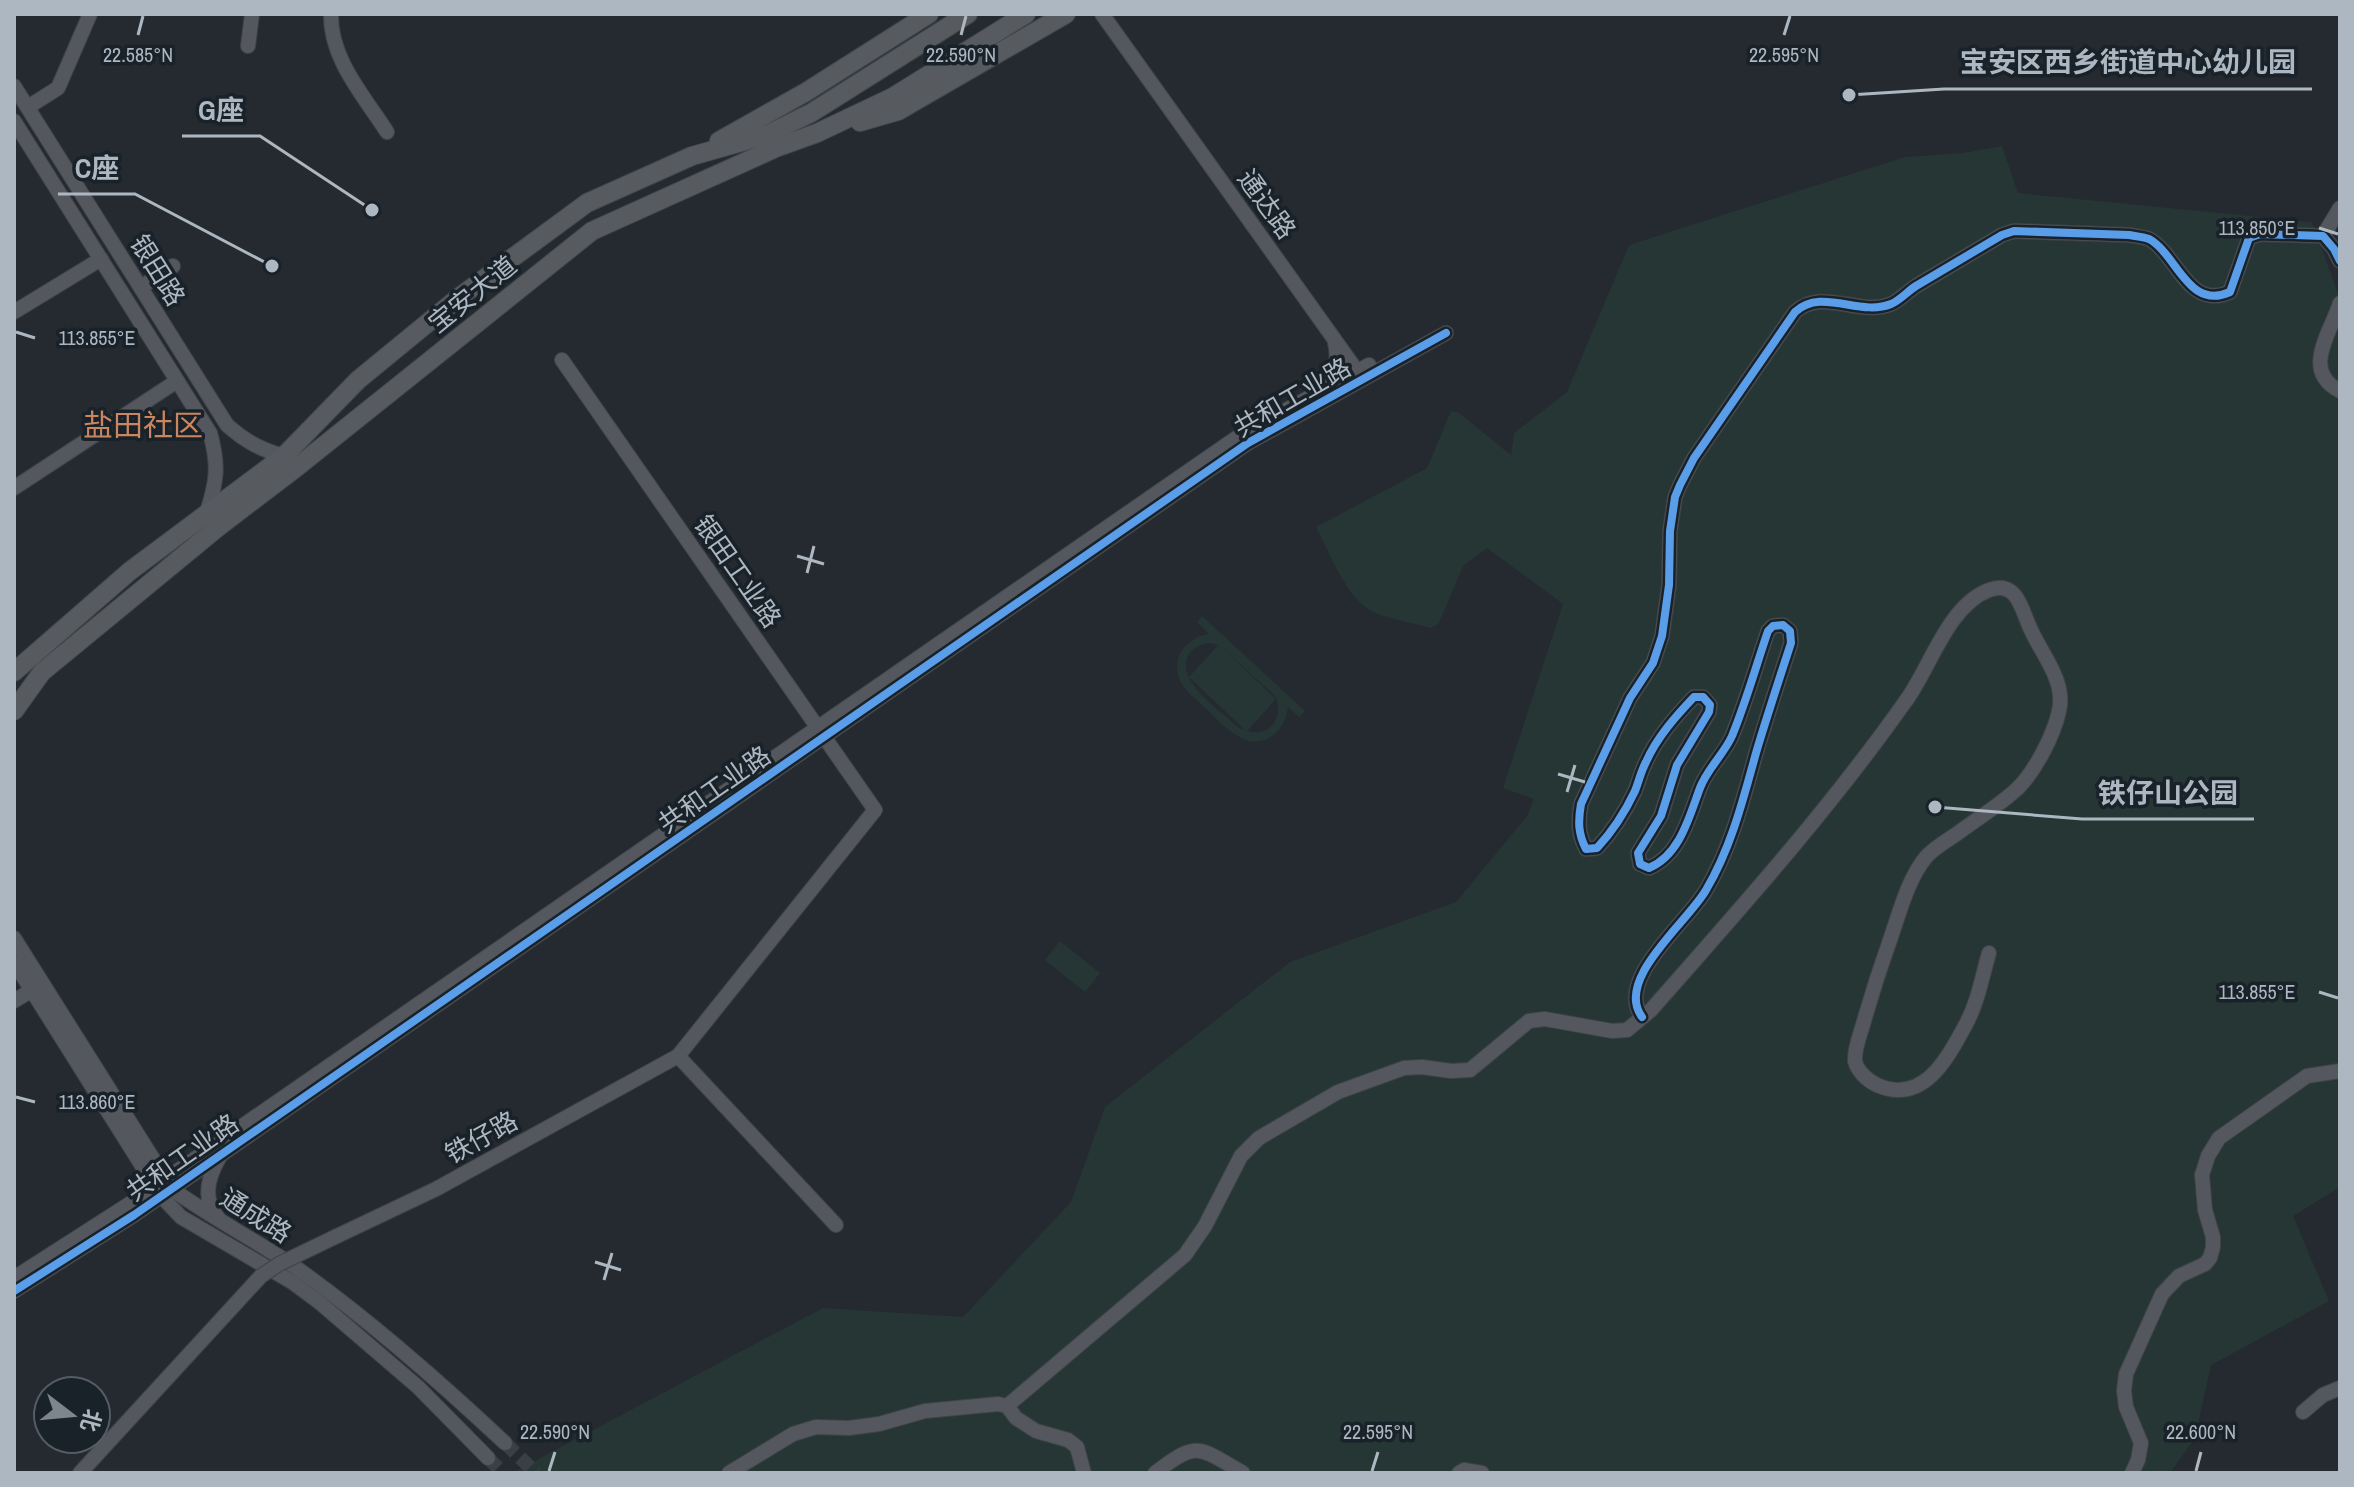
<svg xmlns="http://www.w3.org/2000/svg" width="2354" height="1487" font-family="'Archivo Narrow','Noto Sans SC',sans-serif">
<rect width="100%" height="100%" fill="#242a2f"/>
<g fill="#253635" fill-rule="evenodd">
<path d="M 2002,146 L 2018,193 L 2312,222 L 2340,299 L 2340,1187 L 2293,1216 L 2329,1301 L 2211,1365 L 2195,1438 L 2170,1473 L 512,1473 L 823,1308 L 963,1317 L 1071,1202 L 1105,1107 L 1290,962 L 1456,902 L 1527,816 L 1534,799 L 1503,788 L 1563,604 L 1487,548 L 1463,566 L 1439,623 L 1431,628 C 1413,623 1393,620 1376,613 C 1347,602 1330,553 1316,527 L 1427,468 L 1451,411 L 1459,413 L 1511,455 L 1514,433 L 1567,392 L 1629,245 L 1905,157 L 1963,153 Z"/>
<path d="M 1202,616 L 1305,711 L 1299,717 L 1288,707 C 1286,730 1265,750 1241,738 C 1227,731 1215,717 1203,706 C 1195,698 1183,690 1179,678 C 1171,656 1188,637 1209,634 L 1197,622 ZM 1210,643 L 1218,645 L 1189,677 L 1246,731 L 1238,727 C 1222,712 1175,681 1188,656 C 1193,647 1201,644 1210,643 ZM 1219,645 L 1275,696 C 1285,716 1270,738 1247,731 L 1276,699 Z"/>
<polygon points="1060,941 1100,973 1085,992 1045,960"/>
</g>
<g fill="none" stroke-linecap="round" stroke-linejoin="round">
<g stroke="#393f45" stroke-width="14" stroke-dasharray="14 7" stroke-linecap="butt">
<polyline points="505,1443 536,1473"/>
<polyline points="488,1458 503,1473"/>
</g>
<g stroke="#404448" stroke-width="16">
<g id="minor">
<path d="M 331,14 C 330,59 364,96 387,132"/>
<polyline points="1102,14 1362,378"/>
<polyline points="248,46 252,14"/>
<path d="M 14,86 L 227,425 C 245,441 261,450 284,456"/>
<polyline points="28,107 58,88 90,14"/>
<path d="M 14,121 L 210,433 C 219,465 217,481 207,512"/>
<polyline points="2323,236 2340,208"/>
<polyline points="141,287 173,266"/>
<path d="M 2340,303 C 2330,334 2301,371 2340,391"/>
<polyline points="14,312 101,259"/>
<path d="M 1324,386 C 1336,373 1339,360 1335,343"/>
<polyline points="14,488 177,381"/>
<path d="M 14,938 L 172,1189 C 213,1219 260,1242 302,1272 C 373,1323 441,1383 505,1443"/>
<polyline points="14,962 161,1196 181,1217 292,1282 319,1302 418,1387 488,1458"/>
<polyline points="14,1001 32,990"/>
<path d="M 1642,1017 C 1614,979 1688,922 1706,890 C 1731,848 1743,800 1756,753 C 1767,716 1779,680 1791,643 L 1790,631 L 1783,625 L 1773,626 L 1768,631 C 1756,666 1746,702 1732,736 C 1724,754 1707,769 1700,788 C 1689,817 1680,855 1649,868 L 1640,864 L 1638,853 L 1661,816 L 1677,765 L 1709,712 L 1710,705 L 1703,697 L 1694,697 C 1676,716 1657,737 1646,762 C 1641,771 1639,781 1635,791 C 1625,812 1613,831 1597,848 L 1586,849 C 1578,834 1578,821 1581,804 L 1630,698 L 1653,663 L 1662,636 L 1669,585 L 1670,531 L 1675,497 L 1680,485 L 1694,458 L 1795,312 C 1822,287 1859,317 1891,304 C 1899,301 1908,291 1916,286 C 1945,269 1973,252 2002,235 L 2014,231 L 2129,235 C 2135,236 2144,237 2149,239 C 2177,254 2188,311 2230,292 L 2249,238 L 2260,234 L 2323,236 L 2334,249 L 2340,261"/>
<polyline points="678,1056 836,1225"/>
<path d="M 219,1158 C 207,1179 202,1200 219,1219"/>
<polyline points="337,1236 436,1189 678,1056 875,810 562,360"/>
<polyline points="14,1278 134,1201 1242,434 1369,365"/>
<polyline points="14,1291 134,1215 1248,443 1446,333"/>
<path d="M 1007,1406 L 1185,1255 L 1205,1226 L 1241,1156 L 1259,1138 L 1338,1092 L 1404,1068 L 1422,1067 L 1451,1071 L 1470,1070 L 1529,1021 L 1545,1019 L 1612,1031 L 1627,1030 L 1651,1010 C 1739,910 1828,811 1905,702 C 1930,669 1947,606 1989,590 C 2018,579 2022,612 2031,630 C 2043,656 2066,682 2059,711 C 2054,735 2035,771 2018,788 C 2000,805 1978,818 1958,833 C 1948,840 1934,848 1926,857 C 1908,879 1900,911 1891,937 C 1881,965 1872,993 1864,1021 C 1861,1033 1854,1048 1855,1061 C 1857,1071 1868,1081 1877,1085 C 1924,1106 1948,1057 1966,1024 C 1978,1002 1982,977 1989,953"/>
<polyline points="2303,1412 2323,1395 2340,1388"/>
<polyline points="80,1473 261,1276"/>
<polyline points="729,1473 793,1434 816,1427 849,1428 879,1424 925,1411 998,1404 1007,1406 1016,1418 1036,1431 1068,1440 1077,1447 1084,1473"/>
<path d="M 1155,1473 C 1198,1440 1198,1447 1243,1473"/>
<polyline points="1459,1473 1464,1470 1482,1473"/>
<polyline points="2132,1473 2138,1460 2141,1443 2126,1407 2124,1391 2126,1374 2162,1294 2179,1276 2205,1264 2210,1258 2213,1247 2213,1237 2205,1210 2202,1175 2208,1156 2219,1138 2307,1076 2340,1071"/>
</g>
</g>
<g stroke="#41474c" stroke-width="20">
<g id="major">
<polyline points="860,122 898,111 1066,14"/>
<polyline points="719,141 806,92 929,14"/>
<polyline points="14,672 130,571 284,456 358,380 458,298 587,203 692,156 766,135 811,113 968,14"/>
<polyline points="14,711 42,672 217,528 297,467 592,231 778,147 817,133 893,97 1026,14"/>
</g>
</g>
<use href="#minor" stroke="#54585e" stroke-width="14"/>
<use href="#major" stroke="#575b5f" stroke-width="18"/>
<g stroke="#404448" stroke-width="16" stroke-linecap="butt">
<polyline id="minor-bridge" points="261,1276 279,1264 337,1236"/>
</g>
<use href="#minor-bridge" stroke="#54585e" stroke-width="14"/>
<g stroke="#192129" stroke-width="13">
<g id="cycleway">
<path d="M 1642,1017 C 1614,979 1688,922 1706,890 C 1731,848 1743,800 1756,753 C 1767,716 1779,680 1791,643 L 1790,631 L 1783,625 L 1773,626 L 1768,631 C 1756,666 1746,702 1732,736 C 1724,754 1707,769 1700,788 C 1689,817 1680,855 1649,868 L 1640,864 L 1638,853 L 1661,816 L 1677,765 L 1709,712 L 1710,705 L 1703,697 L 1694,697 C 1676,716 1657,737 1646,762 C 1641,771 1639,781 1635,791 C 1625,812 1613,831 1597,848 L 1586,849 C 1578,834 1578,821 1581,804 L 1630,698 L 1653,663 L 1662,636 L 1669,585 L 1670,531 L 1675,497 L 1680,485 L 1694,458 L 1795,312 C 1822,287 1859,317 1891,304 C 1899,301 1908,291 1916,286 C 1945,269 1973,252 2002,235 L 2014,231 L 2129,235 C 2135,236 2144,237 2149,239 C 2177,254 2188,311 2230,292 L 2249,238 L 2260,234 L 2323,236 L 2334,249 L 2340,261"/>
<polyline points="14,1291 134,1215 1248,443 1446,333"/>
</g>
</g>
<use href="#cycleway" stroke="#5a9eea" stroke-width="8"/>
</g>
<path fill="none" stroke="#adb7c1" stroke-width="3" d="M 138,35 L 143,16M 961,35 L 966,16M 1784,35 L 1790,16M 2319,228 L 2338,234M 16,332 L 35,338M 797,556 L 824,564M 807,573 L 814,546M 1558,774 L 1585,782M 1567,792 L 1575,765M 2319,992 L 2338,998M 16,1097 L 35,1102M 595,1262 L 621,1270M 604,1280 L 612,1253M 549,1471 L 555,1452M 1372,1471 L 1378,1452M 2196,1471 L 2201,1452"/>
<g text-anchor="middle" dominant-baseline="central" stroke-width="7" stroke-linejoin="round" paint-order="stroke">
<g font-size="26" fill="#adb7c1" stroke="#192129">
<text transform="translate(1267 204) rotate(54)">通达路</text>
<text transform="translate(158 270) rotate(58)">银田路</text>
<text transform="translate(472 294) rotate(-39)">宝安大道</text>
<text transform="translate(1292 397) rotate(-30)">共和工业路</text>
<text transform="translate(738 571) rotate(55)">银田工业路</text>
<text transform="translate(714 789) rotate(-35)">共和工业路</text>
<text transform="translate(481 1137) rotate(-29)">铁仔路</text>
<text transform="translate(182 1157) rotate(-35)">共和工业路</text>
<text transform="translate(256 1215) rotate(32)">通成路</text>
</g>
<g font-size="30" fill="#c98661" stroke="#192129">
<text x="143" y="425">盐田社区</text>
</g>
</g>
<g font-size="20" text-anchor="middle" fill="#adb7c1" stroke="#192129" stroke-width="7" stroke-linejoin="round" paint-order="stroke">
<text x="138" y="62">22.585°N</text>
<text x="961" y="62">22.590°N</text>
<text x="1784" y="62">22.595°N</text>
<text x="2257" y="235">113.850°E</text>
<text x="97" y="345">113.855°E</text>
<text x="2257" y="999">113.855°E</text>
<text x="97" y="1109">113.860°E</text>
<text x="555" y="1439">22.590°N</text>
<text x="1378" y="1439">22.595°N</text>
<text x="2201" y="1439">22.600°N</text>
</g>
<path fill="none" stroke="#adb7c1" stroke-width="3" d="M1849 95L1944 89H2312M372 210L260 136H182M272 266L135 194H58M1935 807L2082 819H2254"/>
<g fill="#adb7c1" stroke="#192129" stroke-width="3">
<circle cx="1849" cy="95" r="8"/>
<circle cx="372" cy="210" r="8"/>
<circle cx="272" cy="266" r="8"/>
<circle cx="1935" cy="807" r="8"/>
</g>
<g font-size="28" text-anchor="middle" font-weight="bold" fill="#adb7c1" stroke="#192129" stroke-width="7" stroke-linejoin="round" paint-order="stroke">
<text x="2128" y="72">宝安区西乡街道中心幼儿园</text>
<text x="221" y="120">G座</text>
<text x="97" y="178">C座</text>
<text x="2168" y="803">铁仔山公园</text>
</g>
<rect width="2354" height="1487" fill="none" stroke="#adb7c1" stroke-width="32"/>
<g transform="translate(72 1415) rotate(106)"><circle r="38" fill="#192129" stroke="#545d66" stroke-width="2"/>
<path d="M0-6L14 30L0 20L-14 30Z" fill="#7d868e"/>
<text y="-12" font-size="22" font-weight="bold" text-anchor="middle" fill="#adb7c1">北</text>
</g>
</svg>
